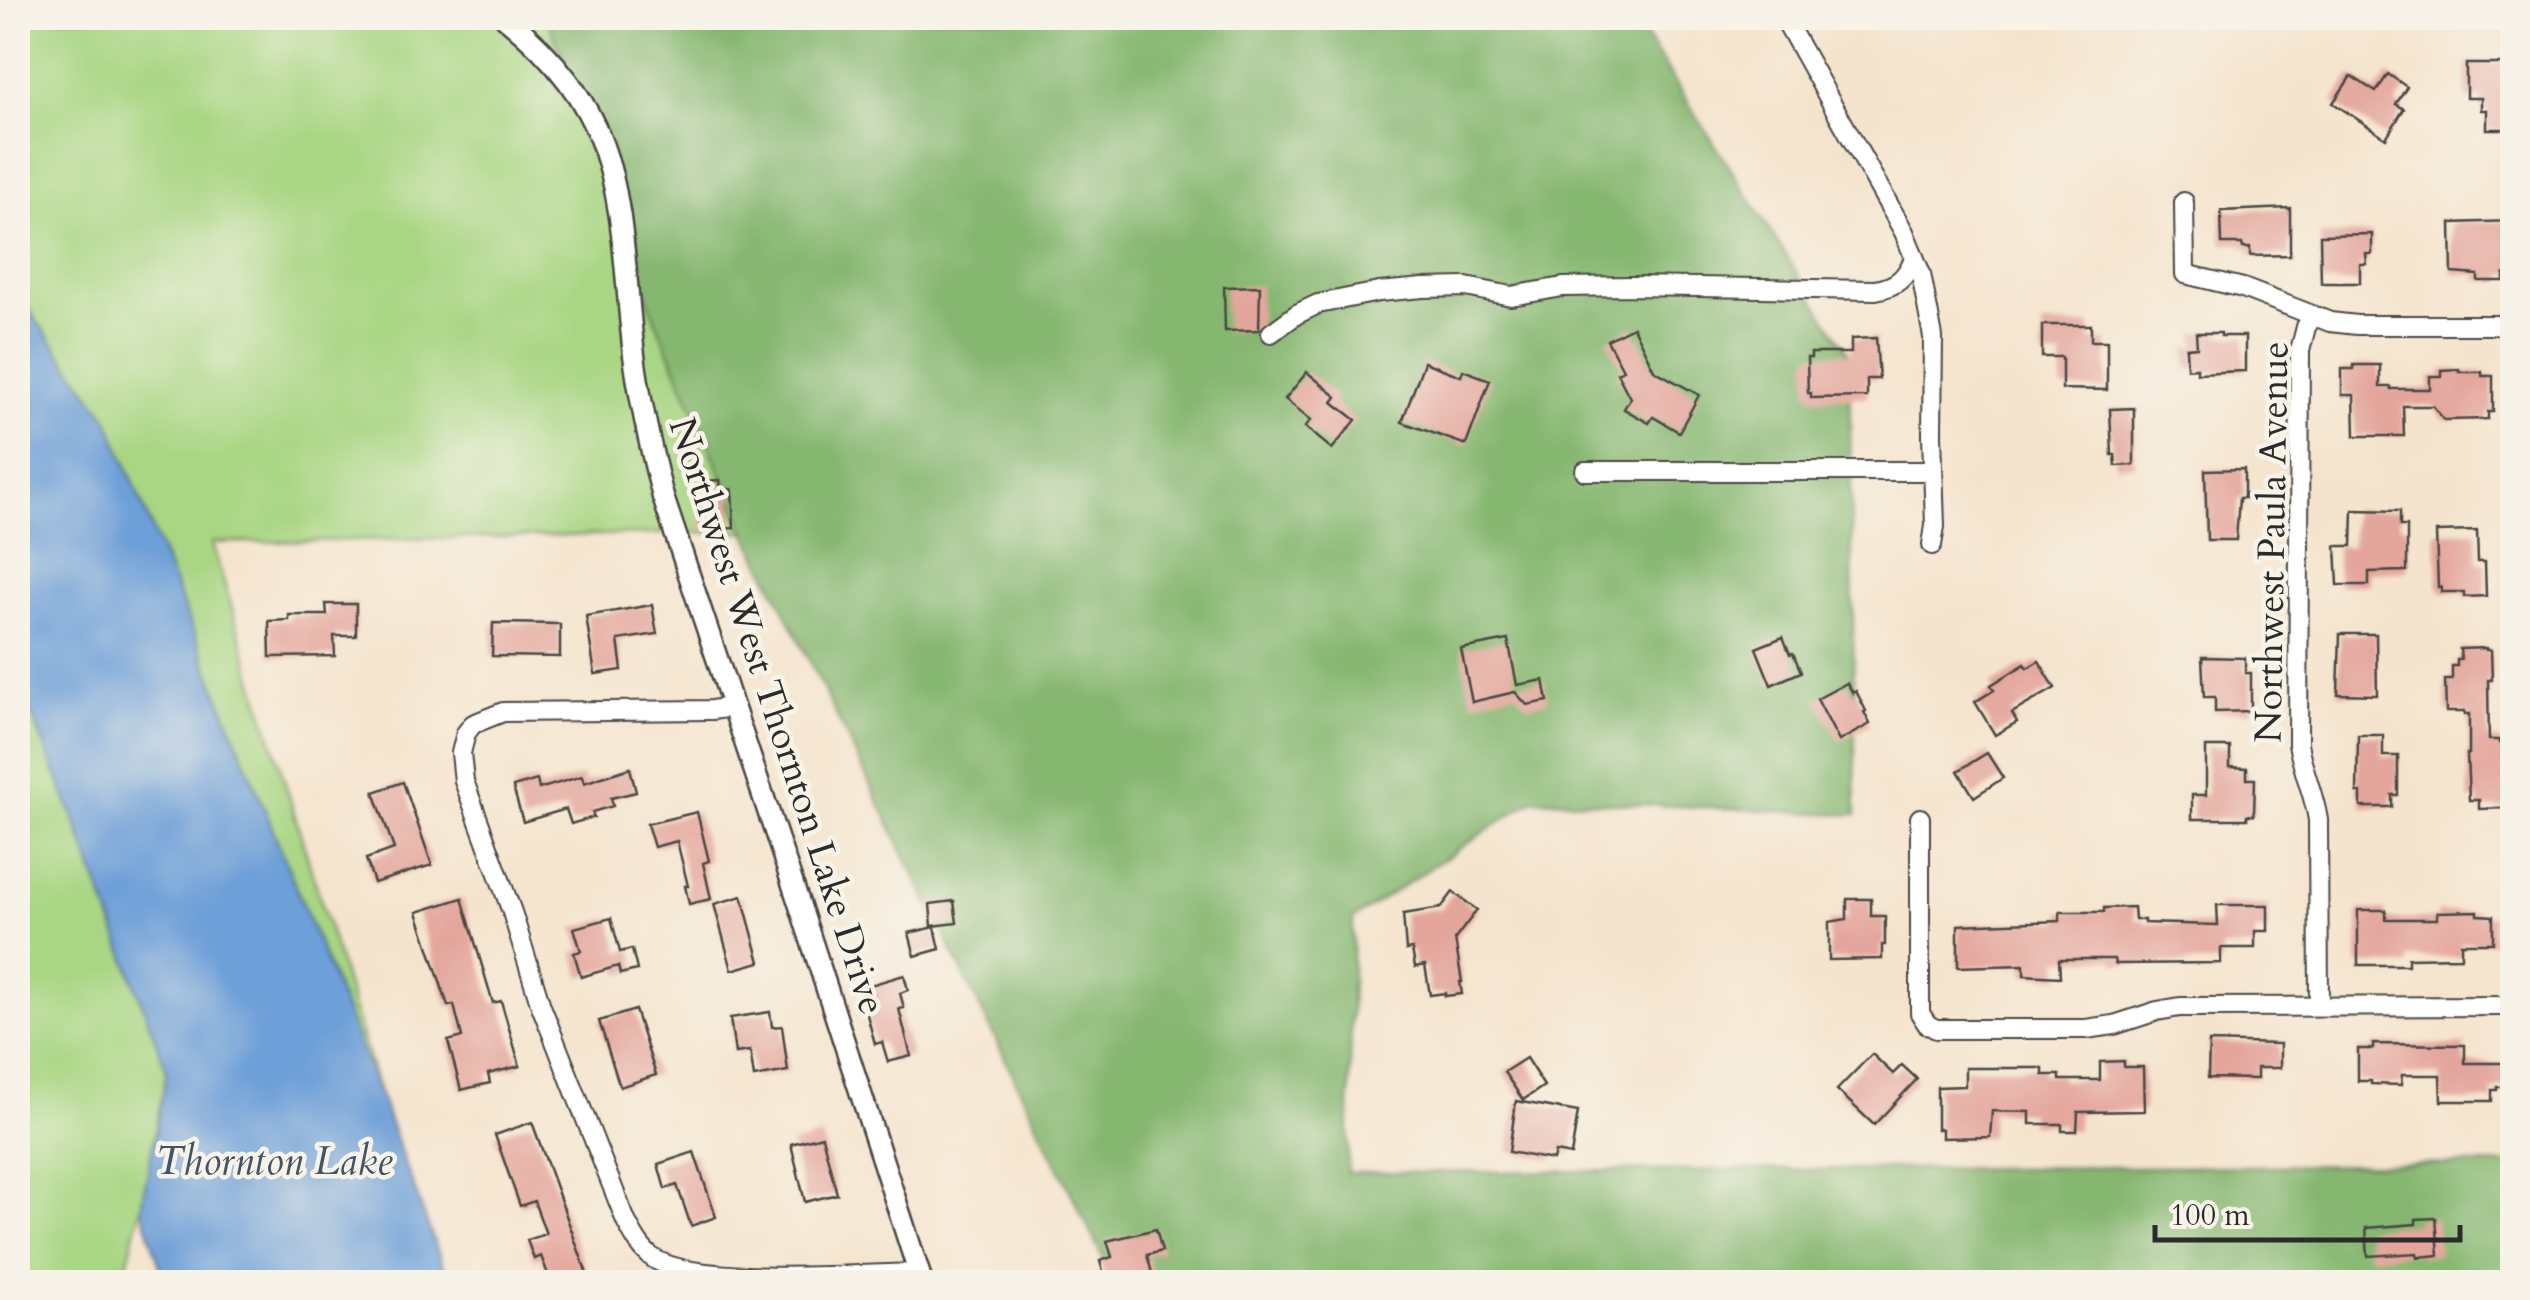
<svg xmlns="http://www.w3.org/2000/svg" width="2530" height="1300" font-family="Cardo,serif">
<rect width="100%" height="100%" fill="#f7f3e8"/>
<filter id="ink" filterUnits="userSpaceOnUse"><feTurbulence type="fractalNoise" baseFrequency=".01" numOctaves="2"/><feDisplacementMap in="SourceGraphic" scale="20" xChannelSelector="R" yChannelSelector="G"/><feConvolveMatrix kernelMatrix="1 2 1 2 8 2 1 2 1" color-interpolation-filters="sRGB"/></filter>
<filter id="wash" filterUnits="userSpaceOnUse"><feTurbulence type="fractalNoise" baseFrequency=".0048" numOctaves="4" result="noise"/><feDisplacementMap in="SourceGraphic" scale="40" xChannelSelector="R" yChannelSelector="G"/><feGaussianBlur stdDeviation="2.25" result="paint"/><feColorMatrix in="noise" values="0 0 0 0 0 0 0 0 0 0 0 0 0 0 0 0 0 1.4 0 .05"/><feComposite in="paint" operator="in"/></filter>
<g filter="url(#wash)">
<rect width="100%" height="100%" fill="#f5e4cd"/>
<g fill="#a9d683" stroke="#6a8057" stroke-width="2.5">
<polygon points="18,18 548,18 653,314 746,532 212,543 381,1099 108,419 18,295"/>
<polygon points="18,682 73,815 167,1071 141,1207 123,1282 18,1282"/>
</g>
<polygon fill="#86b771" stroke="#58714e" stroke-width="2.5" points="548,18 1634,18 1849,354 1856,815 1534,799 1353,919 1348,1173 2512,1164 2512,1282 1115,1282 746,532 653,314"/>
<polygon fill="#6d9fd8" stroke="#4c6582" stroke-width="2.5" points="18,295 108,419 381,1099 449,1282 165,1282 141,1207 167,1071 73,815 18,682"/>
<g id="blocks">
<g fill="#e4a69c">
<polygon points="2466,64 2512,64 2512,129 2487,129 2487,110 2481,110 2481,98 2466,98"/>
<polygon points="2388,74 2407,87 2396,104 2404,109 2386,138 2333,103 2351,76 2376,92"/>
<polygon points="2290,208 2290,255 2250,256 2250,248 2243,248 2242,244 2222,244 2221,211"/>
<polygon points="2512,221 2512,274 2504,274 2504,281 2478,281 2478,275 2452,273 2451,223"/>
<polygon points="2372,234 2372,254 2366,254 2367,264 2360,264 2360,283 2321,283 2320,235"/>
<polygon points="1260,286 1259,330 1225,331 1224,287"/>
<polygon points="2042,325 2091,325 2091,341 2107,341 2107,390 2062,389 2062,357 2042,357"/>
<polygon points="1633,327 1654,370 1699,395 1679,432 1653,417 1649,423 1624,409 1630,398 1617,373 1623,370 1607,340"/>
<polygon points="2196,333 2221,333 2221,336 2245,336 2245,371 2197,373 2197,368 2187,369 2186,348 2197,347"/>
<polygon points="1876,338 1879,379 1867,379 1867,397 1811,398 1811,393 1808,393 1807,358 1811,358 1811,353 1851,353 1851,339"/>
<polygon points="1424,362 1461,376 1463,370 1490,380 1466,445 1402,422"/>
<polygon points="2354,365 2380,365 2380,387 2391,387 2391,389 2430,389 2430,376 2442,376 2442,370 2459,369 2459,372 2482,372 2482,376 2493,376 2493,412 2488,412 2488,419 2444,420 2433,406 2403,406 2404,436 2355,436 2354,395 2342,395 2342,369 2354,369"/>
<polygon points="1307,372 1337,397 1333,402 1356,420 1332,449 1305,427 1311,420 1285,399"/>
<polygon points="2134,408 2134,465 2116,466 2115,455 2112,455 2110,409"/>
<polygon points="2244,469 2244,498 2239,498 2236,540 2207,540 2205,470"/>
<polygon points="720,480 721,490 732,489 734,528 701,530 700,512 705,512 704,481"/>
<polygon points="2353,510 2400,511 2400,526 2407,526 2407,571 2369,572 2369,585 2338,585 2336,546 2352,546"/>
<polygon points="2477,531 2478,562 2485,562 2486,596 2464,597 2464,592 2441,592 2441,587 2438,587 2436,532"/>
<polygon points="326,604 356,604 356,636 334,636 335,656 270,657 269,621 289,620 289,615 327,615"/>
<polygon points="652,605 657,634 618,640 622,670 595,674 586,616"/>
<polygon points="493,623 560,624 560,657 492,656"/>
<polygon points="2340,634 2376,634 2377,695 2338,694"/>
<polygon points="1783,637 1790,654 1793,653 1801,672 1771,685 1756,648"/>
<polygon points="1508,640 1517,685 1544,680 1548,701 1527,705 1515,692 1472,702 1461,649"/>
<polygon points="2486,648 2486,650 2491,650 2492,680 2488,680 2489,740 2500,740 2500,743 2505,743 2505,778 2508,778 2508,808 2479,809 2479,800 2469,800 2467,754 2469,754 2469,714 2464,715 2464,712 2446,712 2445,680 2452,680 2452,666 2457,666 2457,660 2461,660 2460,649"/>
<polygon points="2202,657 2245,658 2245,673 2251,673 2251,711 2215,712 2215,697 2204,697"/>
<polygon points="2039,661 2055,688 2012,713 2017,722 1995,735 1975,702 1994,690 1991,685 2025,664 2027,668"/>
<polygon points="1847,683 1853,693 1856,691 1866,711 1864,712 1870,724 1839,741 1817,699"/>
<polygon points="2358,735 2383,735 2383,756 2398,756 2398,795 2392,795 2392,807 2361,807 2361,793 2357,793"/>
<polygon points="2206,747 2230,747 2230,767 2247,768 2247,779 2255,779 2254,815 2247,815 2247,819 2192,819 2192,795 2206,795"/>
<polygon points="1987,753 2003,778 1974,797 1958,771"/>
<polygon points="630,768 636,792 611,798 613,806 592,812 594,817 571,824 566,809 523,822 513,787 537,780 539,789 582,776 584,783"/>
<polygon points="403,782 432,865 374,883 366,859 394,849 374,792"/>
<polygon points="697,812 709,861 703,863 711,899 689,904 685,886 688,886 677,841 654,847 647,824"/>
<polygon points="1453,892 1477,910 1455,939 1462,982 1460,982 1462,994 1445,996 1445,993 1430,995 1425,965 1415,967 1412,949 1406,950 1403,914 1441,908"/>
<polygon points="742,896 760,962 732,970 714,904"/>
<polygon points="462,898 493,1003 501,1001 520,1066 488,1074 490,1083 461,1090 448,1041 462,1037 454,1005 448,1006 417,912"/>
<polygon points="1847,899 1871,899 1871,916 1885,916 1885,945 1882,945 1882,959 1829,960 1829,922 1847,919"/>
<polygon points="954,901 957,923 932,926 930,904"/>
<polygon points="2217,905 2268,905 2268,931 2255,931 2255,948 2221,948 2221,963 2115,964 2114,959 2059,959 2060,977 2024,975 2024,965 1958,967 1958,925 2060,921 2060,912 2104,912 2104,908 2134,907 2135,920 2144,920 2144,923 2218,925"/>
<polygon points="2358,910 2386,910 2386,919 2437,919 2437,912 2478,911 2478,915 2493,916 2493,943 2461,943 2461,957 2408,958 2408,965 2358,965"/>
<polygon points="611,918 620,952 632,949 637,970 620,974 618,966 581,977 574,953 581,951 574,928"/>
<polygon points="935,927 940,949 915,956 909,933"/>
<polygon points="904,975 908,990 900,993 904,1008 899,1009 911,1056 888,1062 882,1042 875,1044 866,1011 876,1006 870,985"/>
<polygon points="635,1010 656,1075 620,1087 599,1021"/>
<polygon points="770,1012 772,1027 782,1026 788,1071 754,1077 750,1051 735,1053 730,1018"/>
<polygon points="2209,1042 2280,1044 2280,1068 2257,1068 2257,1079 2208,1078"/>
<polygon points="2373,1044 2465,1045 2465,1063 2512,1063 2512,1087 2497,1087 2497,1090 2492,1090 2492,1101 2441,1101 2440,1075 2402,1075 2401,1085 2371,1084 2371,1081 2358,1081 2358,1049 2373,1049"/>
<polygon points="1872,1054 1893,1074 1902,1065 1917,1079 1874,1125 1837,1090"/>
<polygon points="1526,1058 1544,1086 1523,1100 1504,1072"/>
<polygon points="2124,1061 2124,1067 2143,1067 2144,1111 2078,1112 2077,1131 2062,1131 2062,1124 2030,1124 2030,1112 1992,1111 1990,1137 1942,1138 1942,1129 1937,1129 1937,1087 1965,1086 1965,1068 2043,1068 2043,1075 2060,1075 2060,1080 2100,1080 2100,1062"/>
<polygon points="1516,1101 1578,1112 1571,1155 1555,1152 1553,1160 1509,1152"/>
<polygon points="532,1122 562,1204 590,1282 551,1282 541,1256 534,1259 527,1240 546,1234 534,1201 520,1206 495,1135"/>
<polygon points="822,1136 837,1194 805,1202 791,1144"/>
<polygon points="694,1152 716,1217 691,1226 677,1185 665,1189 658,1164"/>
<polygon points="2436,1218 2439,1255 2418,1257 2417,1253 2368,1256 2366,1228 2416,1224 2416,1219"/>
<polygon points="1156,1229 1162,1251 1147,1255 1152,1273 1118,1282 1106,1282 1100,1261 1112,1257 1107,1241"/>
</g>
</g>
</g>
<g filter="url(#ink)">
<use href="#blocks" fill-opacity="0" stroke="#494743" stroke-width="2.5"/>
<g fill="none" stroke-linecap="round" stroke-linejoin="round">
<g stroke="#494743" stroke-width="22">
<g id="minor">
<polyline points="1784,18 1904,232 1921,274 1933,337 1932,435 1935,526 1932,545"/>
<polyline points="2184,202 2185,274 2243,288 2330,322 2357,325 2512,325"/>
<path d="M 2312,317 L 2306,327 L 2300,351 L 2298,743 C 2302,770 2314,793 2318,820 L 2319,1006"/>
<path d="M 1271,333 L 1297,314 L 1318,304 L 1379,292 L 1423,288 L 1466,287 L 1511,296 L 1563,287 L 1632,286 L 1875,290 C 1896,287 1906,278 1914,258"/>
<polyline points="1585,471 1933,471"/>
<path d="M 732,707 L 712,710 L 503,712 L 473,724 L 466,733 L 461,753 L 464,781 L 512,912 L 541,1006 L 626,1221 C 633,1234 640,1249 653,1258 C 695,1287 861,1274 919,1273"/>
<polyline points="1920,818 1920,1013 1927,1024 1936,1029 2086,1029 2114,1025 2157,1011 2180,1007 2512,1006"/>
</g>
</g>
<g stroke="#494743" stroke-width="25">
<path id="tertiary" d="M 506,18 C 631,120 617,209 634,355 C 640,403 651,450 663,497 L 800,906 L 922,1282"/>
</g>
<use href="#minor" stroke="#fff" stroke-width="18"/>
<use href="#tertiary" stroke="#fff" stroke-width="20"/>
</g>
</g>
<g text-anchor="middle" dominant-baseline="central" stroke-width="9" stroke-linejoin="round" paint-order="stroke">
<g font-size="38" fill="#2b2b2b" stroke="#f7f3e8">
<text transform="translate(2272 542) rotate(-89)">Northwest Paula Avenue</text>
<text transform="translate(777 716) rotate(72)">Northwest West Thornton Lake Drive</text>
</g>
<g font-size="40" font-style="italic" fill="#425468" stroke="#f7f3e8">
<text x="274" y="1161">Thornton Lake</text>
</g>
</g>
<rect width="2530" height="1300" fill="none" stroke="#f7f3e8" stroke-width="60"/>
<path d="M2155 1225v15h305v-15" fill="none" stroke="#2b2b2b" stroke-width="5"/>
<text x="2170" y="1225" font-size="30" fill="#2b2b2b" stroke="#f7f3e8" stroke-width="8" paint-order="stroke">100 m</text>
</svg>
